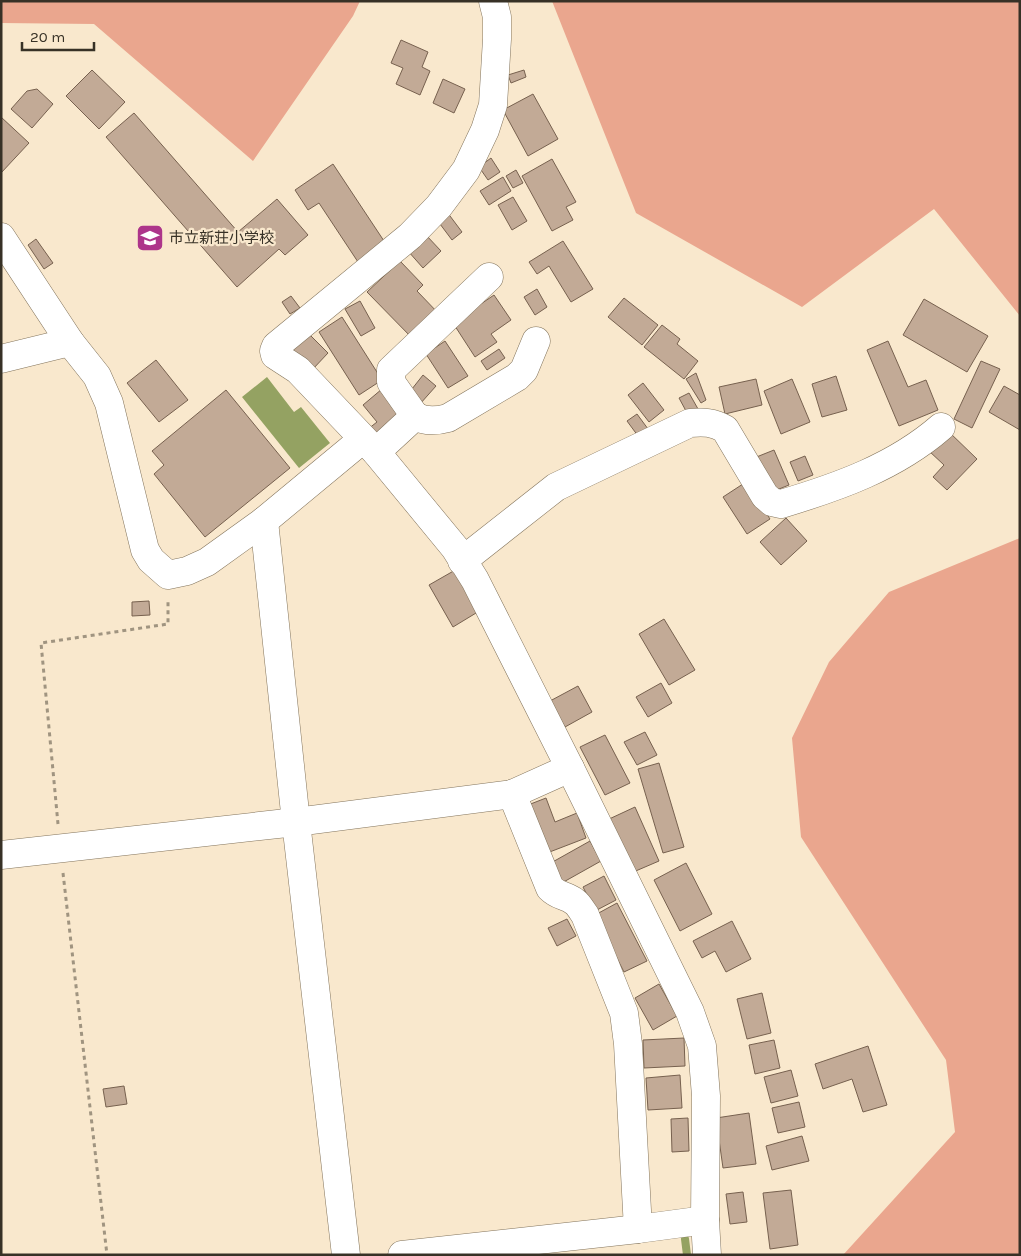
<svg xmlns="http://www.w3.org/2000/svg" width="1021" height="1256" font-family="Karla,'Noto Sans JP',sans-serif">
<rect width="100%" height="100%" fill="#f9e8cd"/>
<g fill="#eaa68e">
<polygon points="1,1 360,1 353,16 253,161 94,24 1,23"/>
<polygon points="552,1 1020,1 1020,316 934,209 802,307 636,213"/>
<polygon points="1020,538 1020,1255 843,1255 955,1132 946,1060 801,837 792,738 829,662 889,592"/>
</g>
<polygon fill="#94a262" points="267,377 294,412 301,407 330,443 299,468 242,397"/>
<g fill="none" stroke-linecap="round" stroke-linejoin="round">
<polyline stroke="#94a262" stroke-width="8" points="685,1239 687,1255"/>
</g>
<g fill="#c2aa96" stroke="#77614f">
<polygon points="401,40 428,52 422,67 430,71 420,95 396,84 403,68 391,63"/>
<polygon points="92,70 125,102 99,129 66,96"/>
<polygon points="524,70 526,77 511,83 508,75"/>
<polygon points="443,79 465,89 454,113 433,103"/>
<polygon points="37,89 53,104 32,128 11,109 27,91"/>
<polygon points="533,94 558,139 528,156 503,110"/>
<polygon points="134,113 238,232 277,199 308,235 285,255 279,249 237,287 106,137"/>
<polygon points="1,117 29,143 1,173"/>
<polygon points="491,158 500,172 488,180 479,167"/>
<polygon points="552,159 576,202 566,207 573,220 552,231 522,176"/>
<polygon points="333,164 386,244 358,262 319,203 308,210 295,190"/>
<polygon points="516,170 523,183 513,188 506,176"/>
<polygon points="503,177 511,191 489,205 480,191"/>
<polygon points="513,197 527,221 512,230 498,205"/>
<polygon points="447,212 462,232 452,240 437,220"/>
<polygon points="426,235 441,251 423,268 408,251"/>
<polygon points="36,239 53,263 44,269 28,245"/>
<polygon points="563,241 593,289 571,302 549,266 537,274 529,262"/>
<polygon points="400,261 423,285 417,291 440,315 414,340 367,292"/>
<polygon points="537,289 547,307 535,315 524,297"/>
<polygon points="494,295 511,320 491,334 497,342 475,357 453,323"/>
<polygon points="291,296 300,308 290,314 282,302"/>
<polygon points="624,298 658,325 642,345 608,317"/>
<polygon points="924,299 988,336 967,372 903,335"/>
<polygon points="360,301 375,328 361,336 345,309"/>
<polygon points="342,317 382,380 359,395 319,332"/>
<polygon points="662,325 680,339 677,344 698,361 684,379 644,347"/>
<polygon points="305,330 328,353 312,370 288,346"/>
<polygon points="445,341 468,376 448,388 426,354"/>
<polygon points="888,341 908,387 926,380 938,410 899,426 867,350"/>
<polygon points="499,349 505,358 487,370 481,361"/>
<polygon points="156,360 188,400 159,422 127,383"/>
<polygon points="981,361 1000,369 972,428 954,419"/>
<polygon points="696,373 706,400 701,403 686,379"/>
<polygon points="423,375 436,386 420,404 408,394"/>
<polygon points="836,376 847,410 822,417 812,384"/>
<polygon points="756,379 762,405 725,414 719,387"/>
<polygon points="792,379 810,422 781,434 764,391"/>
<polygon points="643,383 664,410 649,422 628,395"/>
<polygon points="1004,386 1020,395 1020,430 989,412"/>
<polygon points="382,389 406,416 377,441 368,429 377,422 363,405"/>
<polygon points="226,390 290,468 205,537 154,474 164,465 152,451"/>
<polygon points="689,393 702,416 692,422 679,398"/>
<polygon points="637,414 651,433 641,440 627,421"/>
<polygon points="948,431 977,459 947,490 933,477 944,465 929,451"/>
<polygon points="774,450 789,485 769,493 754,458"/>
<polygon points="805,456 813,475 798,481 790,462"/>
<polygon points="746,482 770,519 747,534 723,497"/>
<polygon points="786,518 807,541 781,565 760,542"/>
<polygon points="457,569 481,610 453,627 429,585"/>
<polygon points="149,601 150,615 132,616 132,602"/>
<polygon points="664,619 695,670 669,685 639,634"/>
<polygon points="661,683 672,703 648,717 636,697"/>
<polygon points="578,686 592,712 565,727 550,701"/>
<polygon points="645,732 657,755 637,765 624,742"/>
<polygon points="605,735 630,783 605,795 580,747"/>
<polygon points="659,763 684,847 663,853 638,769"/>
<polygon points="546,798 555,822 577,813 586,838 547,853 528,805"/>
<polygon points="635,807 659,861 631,873 607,820"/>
<polygon points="590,841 601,861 560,884 549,864"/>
<polygon points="686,863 712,914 680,931 654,880"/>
<polygon points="604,876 616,900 595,911 583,887"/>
<polygon points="617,903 647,961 624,972 595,915"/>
<polygon points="567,919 576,936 557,946 548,928"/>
<polygon points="732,921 751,959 726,972 715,951 702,958 693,941"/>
<polygon points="659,984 677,1016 653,1030 635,998"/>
<polygon points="762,993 771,1033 747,1039 737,999"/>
<polygon points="684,1038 685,1066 644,1068 643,1040"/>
<polygon points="774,1040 780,1068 755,1074 749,1045"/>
<polygon points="868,1046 887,1105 863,1112 852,1079 823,1089 815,1064"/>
<polygon points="791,1070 798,1096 771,1103 764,1077"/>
<polygon points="680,1075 682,1108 648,1110 646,1078"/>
<polygon points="124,1086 127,1104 106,1107 103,1089"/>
<polygon points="799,1102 805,1127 778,1133 772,1108"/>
<polygon points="749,1113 756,1164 723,1168 716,1118"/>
<polygon points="688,1118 689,1151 672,1152 671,1119"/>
<polygon points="802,1136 809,1161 772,1170 766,1146"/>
<polygon points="791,1190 798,1245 770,1249 763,1193"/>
<polygon points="743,1192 747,1222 730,1224 726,1194"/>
</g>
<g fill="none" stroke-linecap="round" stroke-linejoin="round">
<g stroke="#83745c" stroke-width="29">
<g id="minor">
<polyline points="493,1 497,17 497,39 493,105 485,130 466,170 439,206 410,236 276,346 274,351 275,355 298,370 376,452 455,548 475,580 570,768 690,1012 702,1046 706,1096 705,1220 707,1255"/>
<polyline points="1,237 70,342 97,376 109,403 145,550 151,560 168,575 187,571 207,562 264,521 363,439"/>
<polyline points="1,359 70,342"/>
<polyline points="415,416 391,382 391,370 489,277"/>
<path d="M 376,452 L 415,416 C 425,422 437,421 448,418 L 517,377 L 524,370 L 536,341"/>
<polyline points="264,521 296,822 346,1255"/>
<path d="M 462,561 L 556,487 L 690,423 C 704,422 713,422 725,429 L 765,496 L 772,502 L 781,504 C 838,487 895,467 941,427"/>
<path d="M 512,794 L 550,888 C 559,897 566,895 575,902 C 579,905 582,911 585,915 L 624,1013 L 628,1044 L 638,1229"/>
<polyline points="1,855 296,822 512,794 570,768"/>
<polyline points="402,1255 638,1229 705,1220"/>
</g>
</g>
<g stroke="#a09480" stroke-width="3" stroke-dasharray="4 4" stroke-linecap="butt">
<polyline points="58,824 41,643 168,624 168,600"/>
<polyline points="63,873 107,1255"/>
</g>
<use href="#minor" stroke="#fff" stroke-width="28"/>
</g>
<defs>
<g id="school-square" transform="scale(1.4375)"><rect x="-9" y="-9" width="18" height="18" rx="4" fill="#ad358a" stroke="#f9e8cd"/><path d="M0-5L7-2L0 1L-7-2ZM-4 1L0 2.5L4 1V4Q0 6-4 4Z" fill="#fff"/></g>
</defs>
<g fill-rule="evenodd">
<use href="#school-square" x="150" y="238"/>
</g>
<g text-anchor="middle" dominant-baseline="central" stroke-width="4.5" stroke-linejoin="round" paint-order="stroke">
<g font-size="15" fill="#373126" stroke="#f9e8cd" text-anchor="start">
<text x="169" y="238">市立新荘小学校</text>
</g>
</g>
<rect width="1021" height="1256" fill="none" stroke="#373126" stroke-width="5"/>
<path d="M22 42v8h72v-8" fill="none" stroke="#373126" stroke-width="2.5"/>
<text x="30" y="42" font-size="15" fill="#373126" stroke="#f9e8cd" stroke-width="4" paint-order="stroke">20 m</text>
</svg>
